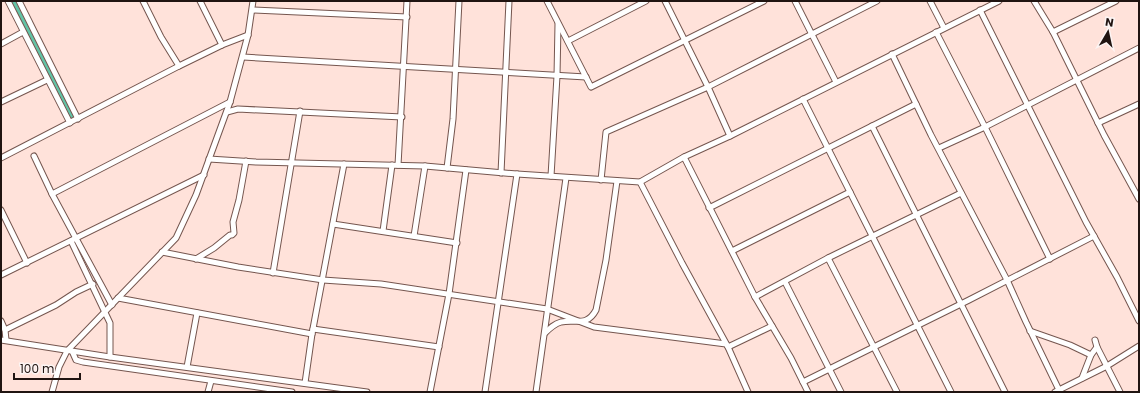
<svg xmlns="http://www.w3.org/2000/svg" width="1140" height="393" font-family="Poppins,sans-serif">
<rect width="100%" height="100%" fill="#ffe2da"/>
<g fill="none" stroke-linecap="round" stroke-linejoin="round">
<polyline stroke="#63c4a7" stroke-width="4.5" points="13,1 71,116"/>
<g stroke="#75564f" stroke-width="7">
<g id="minor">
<polyline points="8,1 70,123"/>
<polyline points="19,1 78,119"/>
<polyline points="143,1 161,37 179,66"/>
<polyline points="200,1 222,45"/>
<polyline points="547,1 591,87 764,1"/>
<polyline points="665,1 708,87 730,136"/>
<polyline points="795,1 836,82"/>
<polyline points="930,1 944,28"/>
<polyline points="1034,1 1053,32 1104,135 1139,199"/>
<polyline points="253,10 407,17"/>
<polyline points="980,10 1086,222 1117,277 1139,321"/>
<polyline points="936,32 985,127 1050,259"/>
<polyline points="1053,32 1116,1"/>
<polyline points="568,41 646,1"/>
<polyline points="1,44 23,32"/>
<polyline points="892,54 931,135 1007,280 1026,322 1060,392"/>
<polyline points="243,57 586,77"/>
<polyline points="803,99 951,392"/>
<polyline points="1,102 47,80"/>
<polyline points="227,112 238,109 402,117"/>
<polyline points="1098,123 1139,104"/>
<polyline points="872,126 1005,392"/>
<polyline points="939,148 985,127 1139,48"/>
<polyline points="34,156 52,194 112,305"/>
<polyline points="684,157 755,297 791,358 808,392"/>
<polyline points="1,158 179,66 222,45 248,35"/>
<polyline points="209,159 256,162 425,166 517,174 640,182 684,157 730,136 999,1"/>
<polyline points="398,165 407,1"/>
<polyline points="447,168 453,119 459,1"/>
<polyline points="501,173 509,1"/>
<polyline points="551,176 557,76 558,24"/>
<polyline points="601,180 606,132 708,87 877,1"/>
<polyline points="640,182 682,263 728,347 748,392"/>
<polyline points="52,194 230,102"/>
<polyline points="709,208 916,104"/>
<polyline points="1,210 27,263"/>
<polyline points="333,224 457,243"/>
<polyline points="383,231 392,165"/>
<polyline points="414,236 425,166"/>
<polyline points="71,241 110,323 110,357"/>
<polyline points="732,251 850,192"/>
<polyline points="162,252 238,267 323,280 381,284 547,309 594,327 726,344"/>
<polyline points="828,258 897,392"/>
<polyline points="196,259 214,248 230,235 232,235 234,233 233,222 239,200 246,161"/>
<polyline points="273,273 300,111"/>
<polyline points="1,275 204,175"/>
<polyline points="785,282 841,392"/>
<polyline points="755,297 828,258 961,193"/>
<polyline points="118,298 312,334"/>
<polyline points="1,321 5,330"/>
<polyline points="313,329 439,347"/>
<polyline points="1030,331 1070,345 1091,355"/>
<path d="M 545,333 C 550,328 554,324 561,322 C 576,319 587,327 596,310 L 606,260 L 617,181"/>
<polyline points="1,340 110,357 367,392"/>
<polyline points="6,340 5,330 56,305 76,292 93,284"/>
<polyline points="728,347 772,326"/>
<polyline points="1097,347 1120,392"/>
<polyline points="72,351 76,360 83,362 292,392"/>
<polyline points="187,367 197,313"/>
<polyline points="1082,378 1091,355 1097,347 1095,340"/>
<polyline points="803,382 969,300 1094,236"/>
<polyline points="305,383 312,334 344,164"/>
<polyline points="52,392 59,367 67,351 176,238 196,195 230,102 248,35 253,1"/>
<polyline points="208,392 211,381"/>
<polyline points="430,392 449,294 466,170"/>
<polyline points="485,392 517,174"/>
<polyline points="536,392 566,178"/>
<polyline points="1055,392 1107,366 1139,346"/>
</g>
</g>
<use href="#minor" stroke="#fff" stroke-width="5"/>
</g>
<rect width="1140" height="393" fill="none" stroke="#201411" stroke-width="4"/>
<g transform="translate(1108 32) rotate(9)" stroke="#fcf4f3" stroke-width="3" paint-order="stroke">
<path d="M0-3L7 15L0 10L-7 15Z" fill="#201411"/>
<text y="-6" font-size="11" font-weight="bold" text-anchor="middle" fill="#201411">N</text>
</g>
<path d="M14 373v6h66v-6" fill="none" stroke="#201411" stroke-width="2"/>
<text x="20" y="373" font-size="12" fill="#201411" stroke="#fcf4f3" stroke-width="3" paint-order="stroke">100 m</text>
</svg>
